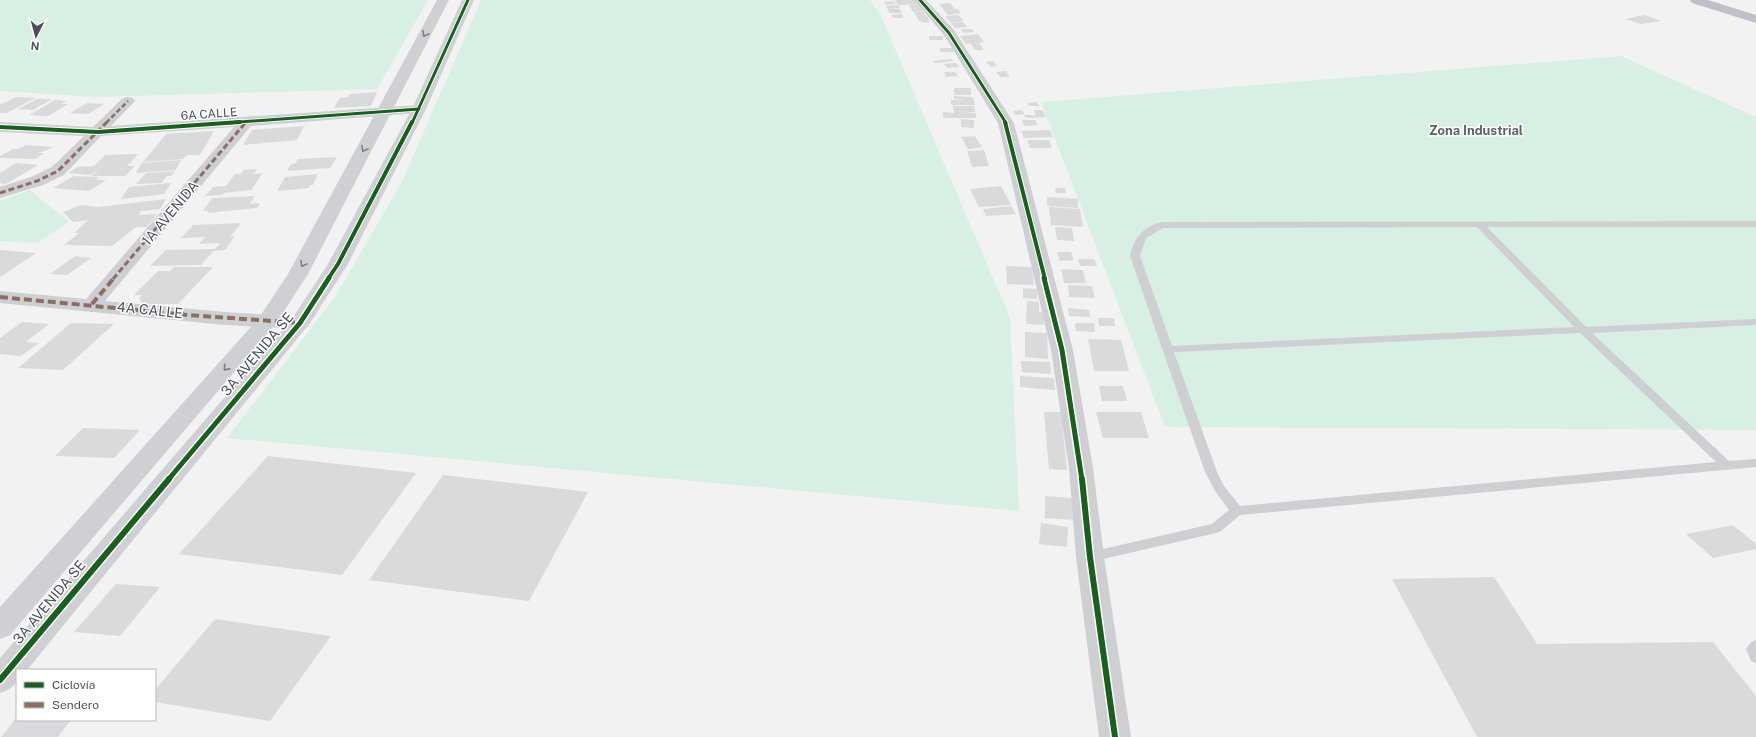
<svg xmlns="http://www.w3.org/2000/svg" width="1756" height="737" font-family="'Public Sans',sans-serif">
<rect width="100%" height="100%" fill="#f2f2f2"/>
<g fill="#d8efe4">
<polygon points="0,0 428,0 377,89 96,97 0,91"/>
<polygon points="481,0 870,0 880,14 1010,318 1019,511 227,438 335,297 402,182"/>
<polygon points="1621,56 1756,117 1756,430 1165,427 1041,102"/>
<polygon points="30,190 69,222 37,243 0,241 0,201"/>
</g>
<g fill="#d9dadc">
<polygon points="895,0 915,0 917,4 898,5"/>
<polygon points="894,1 896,4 886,5 884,2"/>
<polygon points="950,3 955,9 944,10 939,4"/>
<polygon points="920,4 924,11 913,12 909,5"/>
<polygon points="899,5 900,8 887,9 886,6"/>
<polygon points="888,9 900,9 902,13 889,13"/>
<polygon points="957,9 961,13 948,15 944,10"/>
<polygon points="914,12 923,12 930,20 928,20 930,22 923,23 921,21 919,21"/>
<polygon points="902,14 903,18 893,18 891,15"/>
<polygon points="958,15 964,21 951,23 945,16"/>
<polygon points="1645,15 1661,21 1641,24 1625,19"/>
<polygon points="963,22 967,27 955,28 951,23"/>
<polygon points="961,29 972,29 974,32 963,33"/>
<polygon points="978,34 984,42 979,43 984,50 975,50 970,43 966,44 960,36"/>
<rect x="929" y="36" width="14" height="4"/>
<rect x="940" y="48" width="13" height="4"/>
<polygon points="951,59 954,61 935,63 933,61"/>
<polygon points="993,61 997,66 991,67 986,62"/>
<polygon points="956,63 959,67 947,68 944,64"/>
<polygon points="1006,71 1010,77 1000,77 996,72"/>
<polygon points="944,72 955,72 958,76 946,77"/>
<rect x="954" y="88" width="17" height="7"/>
<polygon points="377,92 371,106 334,108 340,98 348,97 350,94"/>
<polygon points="954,96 973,97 975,105 951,105 951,100 968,100 954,99"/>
<polygon points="16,97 35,98 7,113 0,113 0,105"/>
<polygon points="37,99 52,99 33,110 18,109"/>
<polygon points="55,100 67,101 61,104 68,104 48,116 29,115"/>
<polygon points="1037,102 1039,106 1029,106 1027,103"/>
<polygon points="87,103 104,104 88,114 70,113"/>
<polygon points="953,106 974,106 975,112 962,113 976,113 976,118 943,118 943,112 954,113"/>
<polygon points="1022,110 1024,114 1015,115 1013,111"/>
<polygon points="1034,110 1042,110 1046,117 1026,118 1024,115 1036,115"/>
<polygon points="961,119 974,120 974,128 961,127"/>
<polygon points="1022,120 1035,120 1038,125 1024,126"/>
<polygon points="304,126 297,140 243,145 252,130"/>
<polygon points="1050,130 1053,137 1024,138 1021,131"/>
<polygon points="214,131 200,155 187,155 183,159 143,162 166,134"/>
<polygon points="975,136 982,147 968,149 961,137"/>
<polygon points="1027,140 1049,140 1052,148 1030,148"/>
<polygon points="26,145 53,147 45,151 37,153 44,153 35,159 0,158 0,156 13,149 18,149"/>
<polygon points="984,150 989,166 972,167 967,151"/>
<polygon points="138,154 127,166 135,166 125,176 91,176 101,168 90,175 68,173 78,167 94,166 105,155"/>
<polygon points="337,157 330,168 287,171 291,164 296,163 298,159"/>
<polygon points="181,160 176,170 136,173 142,163"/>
<polygon points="16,163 38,165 6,184 0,183 0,173"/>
<polygon points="257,169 253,174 263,173 251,190 224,193 222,195 205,196 213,187 226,186 235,174 241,174 244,170"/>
<polygon points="175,171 171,176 167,176 161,183 136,184 146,173"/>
<polygon points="318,174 313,185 310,185 309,188 277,191 285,177"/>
<polygon points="74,176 99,177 96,180 106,180 89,191 53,188"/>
<polygon points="171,183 164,194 121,199 129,187"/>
<polygon points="1001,186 1011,205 979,207 970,189"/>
<polygon points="1055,188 1065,188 1066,193 1056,193"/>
<polygon points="254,196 250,204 260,203 257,208 207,213 209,211 203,211 212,198"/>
<polygon points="1047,197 1078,199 1078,208 1047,206"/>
<polygon points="166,199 160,209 141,211 139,215 157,214 147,227 136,227 112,246 64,245 79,233 74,233 88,220 73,222 63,212 81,205 98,207"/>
<polygon points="1011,206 1016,214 986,216 983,209"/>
<polygon points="1049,207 1080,209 1083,227 1051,225"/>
<polygon points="241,223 230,237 235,236 225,250 214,251 201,265 150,266 166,250 215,249 220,243 199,244 205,237 181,238 193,225"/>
<polygon points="1055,227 1072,228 1074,241 1057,240"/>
<polygon points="0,250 36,253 0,277"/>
<polygon points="1057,252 1071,252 1074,260 1060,261"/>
<polygon points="75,256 91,258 67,275 50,274"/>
<polygon points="1078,259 1094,259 1097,266 1080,266"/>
<polygon points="1006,266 1032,267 1034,285 1007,284"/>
<polygon points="174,267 213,267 178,304 143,304 139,299 142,295 134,295 158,271 170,271"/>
<polygon points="1061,269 1083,270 1086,283 1064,283"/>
<polygon points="1068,285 1092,286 1095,298 1069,297"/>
<polygon points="1023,288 1037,289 1037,299 1023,298"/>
<polygon points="1027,301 1039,302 1039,312 1044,312 1044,325 1026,324"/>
<polygon points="1068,308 1089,310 1090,317 1069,316"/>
<polygon points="1098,318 1114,318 1115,326 1099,326"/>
<polygon points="22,322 49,324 26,342 39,343 21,356 0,354 0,338"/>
<polygon points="71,323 114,324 63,370 18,368"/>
<polygon points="1075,323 1094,323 1095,332 1076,331"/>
<polygon points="1025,332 1047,333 1048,359 1025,357"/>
<polygon points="1088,339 1121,340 1129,371 1094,371"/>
<polygon points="1021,361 1050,362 1051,374 1022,372"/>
<polygon points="1020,376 1054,378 1055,390 1020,387"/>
<polygon points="1099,386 1123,386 1127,401 1102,401"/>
<polygon points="1044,412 1061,412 1067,470 1049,469"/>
<polygon points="1096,412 1141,412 1149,438 1103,438"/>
<polygon points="83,428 140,430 114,458 55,456"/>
<polygon points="268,456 416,473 342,575 179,554"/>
<polygon points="443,475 588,492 529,601 369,580"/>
<polygon points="1045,496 1072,498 1073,520 1045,518"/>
<polygon points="1041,523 1068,527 1067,547 1039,544"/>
<polygon points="1733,525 1756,544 1756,549 1713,558 1686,534"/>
<polygon points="1494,577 1537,644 1713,642 1756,696 1756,737 1477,737 1392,579"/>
<polygon points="116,584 160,587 120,636 74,632"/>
<polygon points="215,619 331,636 270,721 155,702 155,690"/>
<polygon points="17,717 17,720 71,720 58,737 1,737"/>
</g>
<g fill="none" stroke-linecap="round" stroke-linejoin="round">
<g fill="#cdcfd2" fill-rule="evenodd">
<path d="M 1756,221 L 1756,227 L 1487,227 L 1586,327 L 1756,319 L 1756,325 L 1592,333 L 1729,461 L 1756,459 L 1756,467 L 1240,515 L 1221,531 L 1216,533 L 1090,562 L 1085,561 L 1083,557 L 1085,553 L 1090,552 L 1212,524 L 1229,510 L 1215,491 L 1205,472 L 1130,256 C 1134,237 1143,227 1162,222 ZM 1477,227 L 1574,327 L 1172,346 L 1140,256 L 1146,238 L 1163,228 ZM 1580,333 L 1716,462 L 1240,506 L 1224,486 L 1217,472 L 1174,352 Z"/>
<polygon points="1756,640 1756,663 1751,661 1746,649 1751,642"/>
</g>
<g fill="#cdcfd2" fill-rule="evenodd">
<polygon points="914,0 926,0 954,30 1014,123 1073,350 1093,468 1104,557 1131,737 1099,737 1076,557 1069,468 1051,350 998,123 944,35"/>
<polygon points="128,97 133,98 135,101 111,126 419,105 424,106 426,109 424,112 419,113 251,126 105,301 225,312 300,317 307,319 310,323 307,327 300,329 225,325 0,303 0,291 86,299 234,127 101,136 64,175 43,185 0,198 0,187 31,177 52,167 84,136 0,132 0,122 93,127 123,98"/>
</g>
<g fill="#ced0d3" fill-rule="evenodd">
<polygon points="437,0 449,0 308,274 277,322 10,635 0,639 0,607 259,318 288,274"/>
<path d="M 462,0 L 474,0 L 426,109 L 348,264 L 310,323 L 27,670 L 17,670 C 17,685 14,688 0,693 L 0,658 L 292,319 L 328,264 L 412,109 Z"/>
</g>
<polygon fill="#bec2c7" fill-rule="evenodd" points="1690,0 1708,0 1756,15 1756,23 1692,3"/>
<g stroke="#8d6e63" stroke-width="2.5" stroke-dasharray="5 2.5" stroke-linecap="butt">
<polyline points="106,123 128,101"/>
<polyline points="245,123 247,121"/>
</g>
<g stroke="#8d6e63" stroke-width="3" stroke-dasharray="6 3" stroke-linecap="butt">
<polyline points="0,193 37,181 58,171 107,122"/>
<polyline points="113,279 246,122"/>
</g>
<g stroke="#8d6e63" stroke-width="4" stroke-dasharray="8 4" stroke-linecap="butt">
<polyline points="0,297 188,315 300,323"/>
<polyline points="92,304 114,278"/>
</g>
<g stroke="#fff" stroke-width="4.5">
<g id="cycleway-far3">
<polyline points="920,0 949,33 1006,123"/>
<polyline points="226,123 419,109"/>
<polyline points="412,123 468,0"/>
</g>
</g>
<g stroke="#fff" stroke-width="6">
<g id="cycleway-far2">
<polyline points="1005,122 1045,279"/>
<polyline points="0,127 98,132 240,122"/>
<polyline points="328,279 338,264 412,122"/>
</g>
</g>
<g stroke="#fff" stroke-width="8">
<g id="cycleway-far1">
<polyline points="1044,278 1062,350 1082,480"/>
<polyline points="168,480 300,323 329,278"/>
</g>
</g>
<g stroke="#fff" stroke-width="9">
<g id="cycleway">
<polyline points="1082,479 1090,557 1115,737"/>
<polyline points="0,680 169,479"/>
</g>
</g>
<use href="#cycleway-far3" stroke="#1b5e20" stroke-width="3"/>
<use href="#cycleway-far2" stroke="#1b5e20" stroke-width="4"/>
<use href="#cycleway-far1" stroke="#1b5e20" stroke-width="5"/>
<use href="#cycleway" stroke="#1b5e20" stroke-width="6"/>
</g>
<defs><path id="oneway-chevron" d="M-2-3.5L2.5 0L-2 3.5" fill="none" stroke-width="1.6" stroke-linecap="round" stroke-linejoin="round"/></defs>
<g stroke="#787d86">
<use href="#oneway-chevron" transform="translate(425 34) rotate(118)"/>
<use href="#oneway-chevron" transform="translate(364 149) rotate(118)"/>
<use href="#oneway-chevron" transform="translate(303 264) rotate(118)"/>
<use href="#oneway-chevron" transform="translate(226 368) rotate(131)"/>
</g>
<g text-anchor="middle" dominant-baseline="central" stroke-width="3" stroke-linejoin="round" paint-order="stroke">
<g font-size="12" fill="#4a515d" stroke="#fff">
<text transform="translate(209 114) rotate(-4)">6A CALLE</text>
</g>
<g font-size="13" font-weight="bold" fill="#5e6065" stroke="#fff">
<text x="1476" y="130">Zona Industrial</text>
</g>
<g font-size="14" fill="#4a515d" stroke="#fff">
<text transform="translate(170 213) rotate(-50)">1A AVENIDA</text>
<text transform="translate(150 310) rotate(6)">4A CALLE</text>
<text transform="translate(257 354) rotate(-50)">3A AVENIDA SE</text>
<text transform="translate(49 602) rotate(-50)">3A AVENIDA SE</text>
</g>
</g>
<rect x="16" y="669" width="140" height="52" fill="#ffffff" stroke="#b7b9be"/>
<rect x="24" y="682" width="20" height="6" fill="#1b5e20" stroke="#b7b9be"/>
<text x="52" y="689" font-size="12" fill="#4a515d">Ciclovía</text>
<rect x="24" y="702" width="20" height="6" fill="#8d6e63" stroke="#b7b9be"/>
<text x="52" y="709" font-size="12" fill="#4a515d">Sendero</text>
<g transform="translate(36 36) rotate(186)" stroke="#ffffff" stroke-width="3" paint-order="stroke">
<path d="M0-3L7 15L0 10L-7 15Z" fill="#4a515d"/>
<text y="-6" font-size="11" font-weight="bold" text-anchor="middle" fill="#4a515d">N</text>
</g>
</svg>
